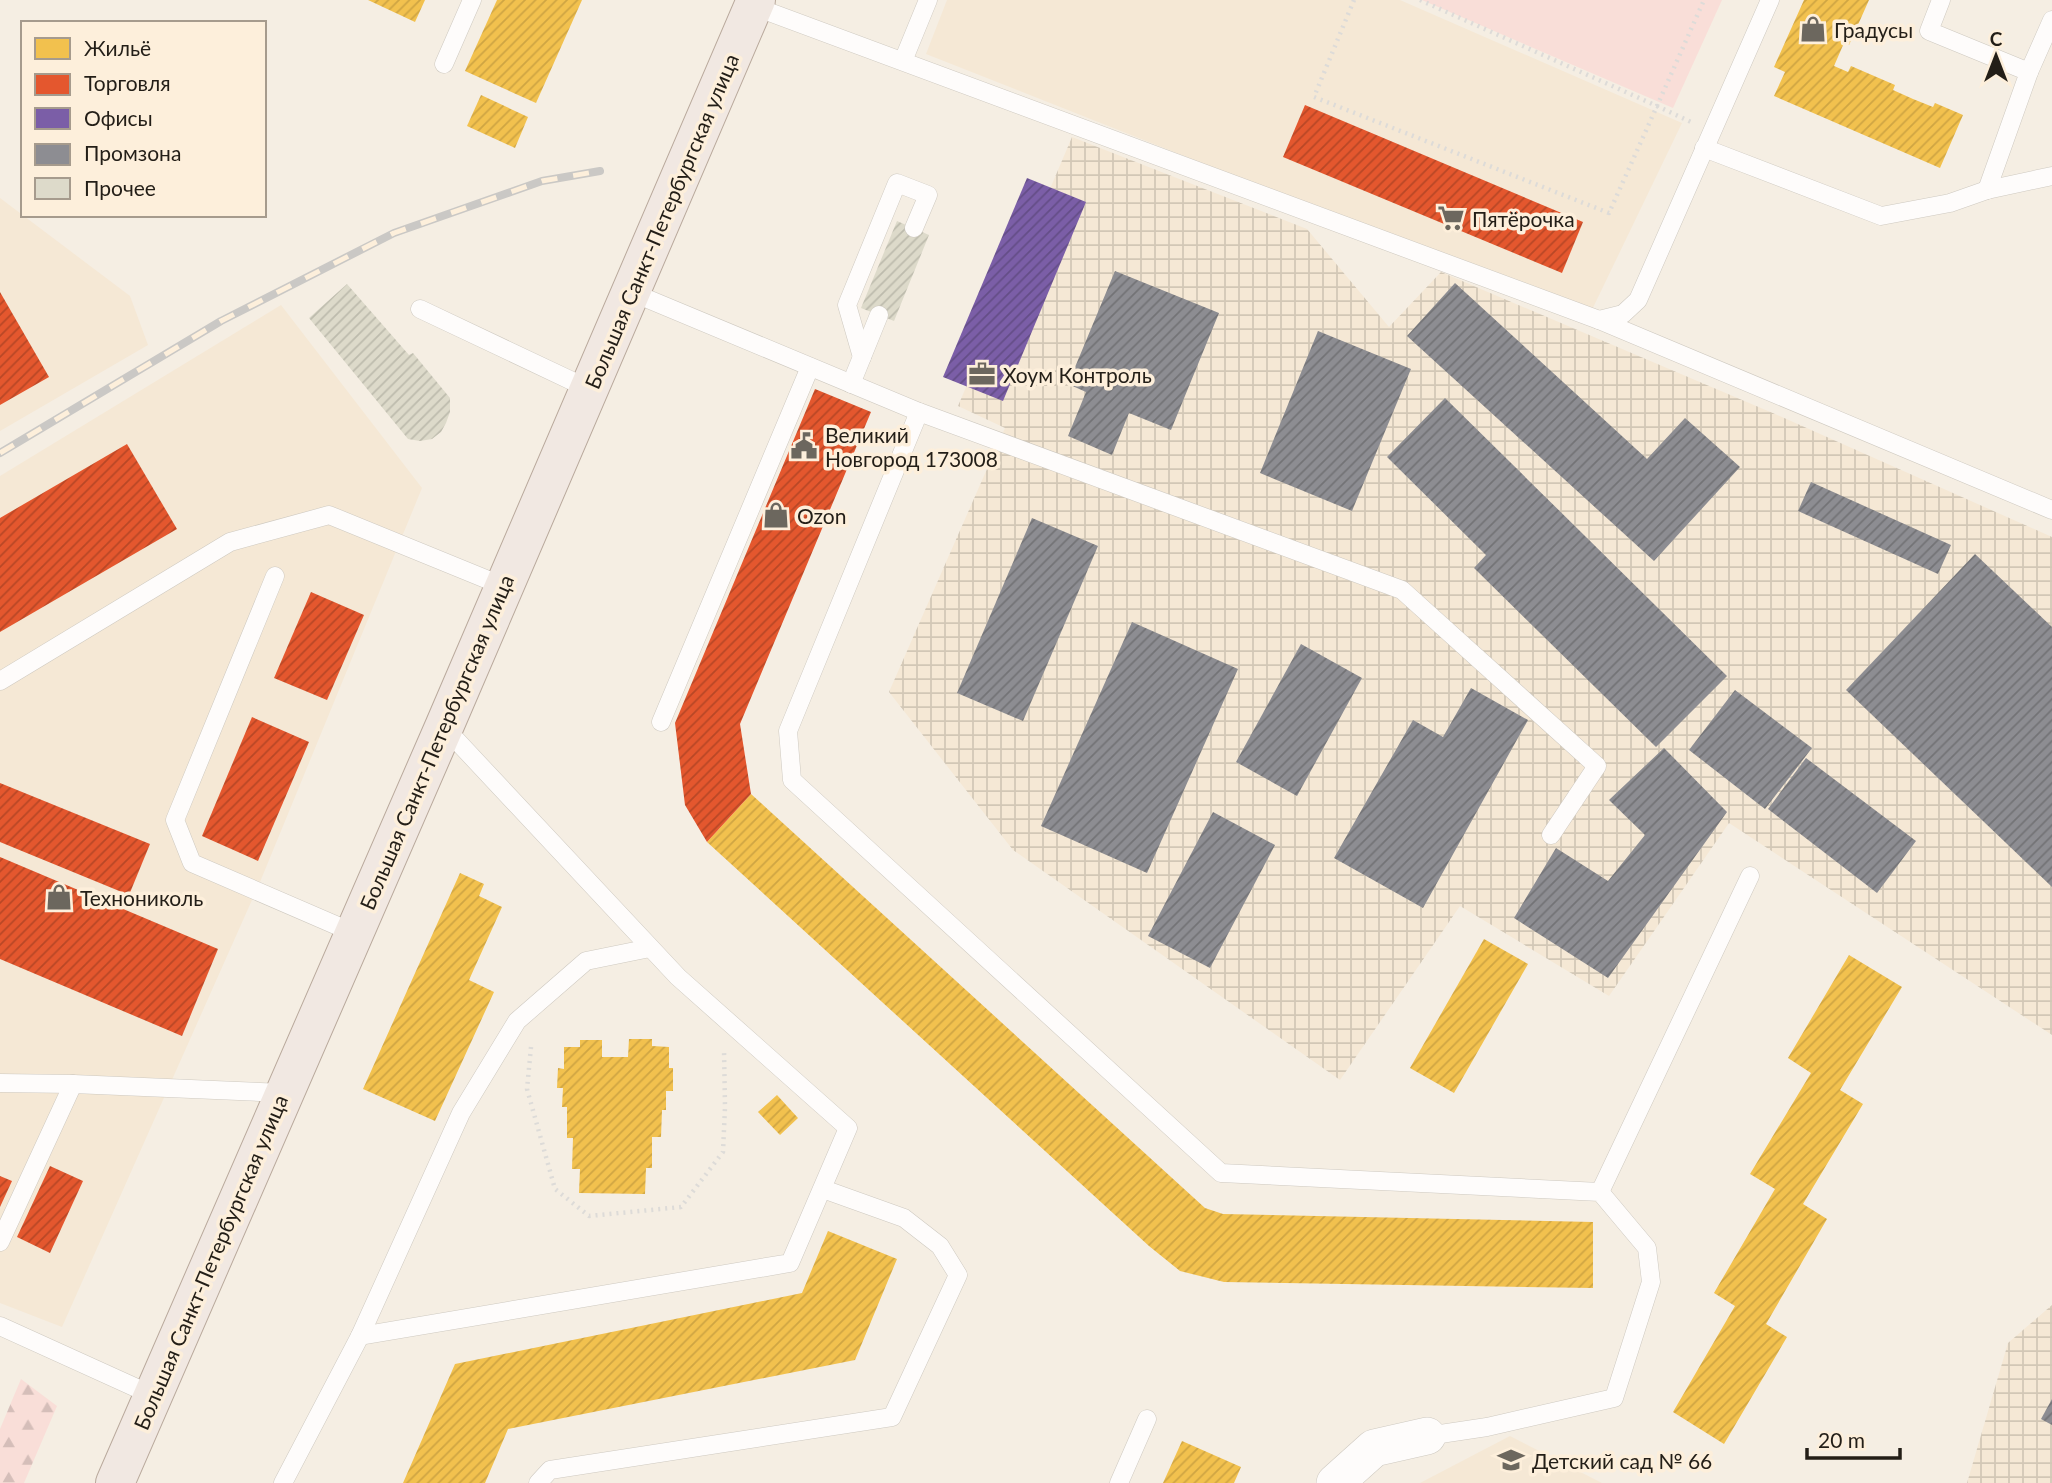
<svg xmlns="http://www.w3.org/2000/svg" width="2052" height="1483" font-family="Lato,sans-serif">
<defs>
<pattern id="industrial-grid" width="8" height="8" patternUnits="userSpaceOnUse" patternTransform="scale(1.75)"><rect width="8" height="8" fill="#f5e8d5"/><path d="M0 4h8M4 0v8" fill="none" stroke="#d2c7b6"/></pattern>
<pattern id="forest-firs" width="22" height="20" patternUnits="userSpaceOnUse" patternTransform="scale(1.75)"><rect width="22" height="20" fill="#f9ded8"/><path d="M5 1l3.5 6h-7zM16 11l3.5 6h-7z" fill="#d5beb9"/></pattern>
<pattern id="homes-hatch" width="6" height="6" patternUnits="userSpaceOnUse" patternTransform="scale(1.75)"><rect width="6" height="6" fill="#f2c14e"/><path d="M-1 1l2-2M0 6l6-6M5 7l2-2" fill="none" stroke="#cfa543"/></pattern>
<pattern id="shops-hatch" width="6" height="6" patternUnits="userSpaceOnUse" patternTransform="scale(1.75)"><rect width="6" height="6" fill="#e4572e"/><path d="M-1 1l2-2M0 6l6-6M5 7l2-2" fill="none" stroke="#b84726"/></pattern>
<pattern id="offices-hatch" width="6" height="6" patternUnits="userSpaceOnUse" patternTransform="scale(1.75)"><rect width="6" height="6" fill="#7b5ea7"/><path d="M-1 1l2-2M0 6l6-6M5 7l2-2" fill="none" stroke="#644d87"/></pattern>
<pattern id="industry-hatch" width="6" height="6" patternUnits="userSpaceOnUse" patternTransform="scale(1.75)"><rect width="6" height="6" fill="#8d8d92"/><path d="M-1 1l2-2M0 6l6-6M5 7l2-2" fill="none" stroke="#737376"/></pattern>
<pattern id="building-hatch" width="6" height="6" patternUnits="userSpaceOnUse" patternTransform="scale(1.75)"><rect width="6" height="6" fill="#dddaca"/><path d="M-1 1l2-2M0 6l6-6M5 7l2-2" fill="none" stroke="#bdbbad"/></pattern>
</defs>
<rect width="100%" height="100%" fill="#f5eee3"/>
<g fill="#f5e8d5">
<polygon points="947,0 1400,0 1682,123 1589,316 926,54"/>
<polygon points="0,198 130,296 148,345 0,431"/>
<polygon points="281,305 422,488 260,882 62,1327 0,1303 0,476"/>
<polygon points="1510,1436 1602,1483 1420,1483"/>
</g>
<g fill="url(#industrial-grid)">
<polygon points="1072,137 1307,229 1389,327 1441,272 1775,414 2052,537 2052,1035 1729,823 1609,996 1460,906 1340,1080 1013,850 889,692 1005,428 958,406"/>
<polygon points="2052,1305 2052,1483 1967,1483 2008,1343"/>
</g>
<polygon fill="url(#forest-firs)" points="21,1379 57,1406 24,1483 0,1483 0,1429"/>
<polygon fill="#f9ded8" points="1422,0 1722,0 1673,108"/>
<g fill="url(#homes-hatch)">
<polygon points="368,0 425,0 415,22"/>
<polygon points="497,0 582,0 536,103 465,71"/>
<polygon points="1804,0 1869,0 1849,45 1844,43 1834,66 1848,72 1851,66 1895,85 1893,90 1913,99 1933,107 1935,103 1963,115 1940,168 1774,96 1785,72 1774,67"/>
<polygon points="481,95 528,117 515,148 467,126"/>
<polygon points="751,794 1205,1208 1223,1214 1593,1222 1593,1288 1224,1282 1180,1271 1149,1246 707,842"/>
<polygon points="460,873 484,884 479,896 502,907 469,980 494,992 435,1121 363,1089"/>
<polygon points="1484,939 1528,964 1454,1093 1410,1068"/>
<polygon points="1849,955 1902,987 1840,1090 1863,1104 1803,1204 1827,1219 1766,1324 1787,1337 1724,1444 1673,1412 1735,1306 1714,1293 1775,1189 1750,1174 1811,1073 1788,1058"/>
<polygon points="629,1039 652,1039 652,1046 669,1047 669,1068 673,1068 673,1091 666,1091 666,1110 662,1110 661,1137 652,1137 652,1168 646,1168 645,1194 579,1193 580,1169 572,1169 573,1138 567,1138 567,1107 562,1107 563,1088 557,1088 558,1068 564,1069 564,1047 580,1047 580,1040 602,1040 602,1057 628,1057"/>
<polygon points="777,1095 798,1118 780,1135 758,1112"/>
<polygon points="828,1231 897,1259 855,1360 508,1429 485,1483 403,1483 455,1364 802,1293"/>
<polygon points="1182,1441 1241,1467 1234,1483 1163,1483"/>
</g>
<g fill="url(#shops-hatch)">
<polygon points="1305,105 1583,222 1562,273 1283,157"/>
<polygon points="0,292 49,377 0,405"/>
<polygon points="815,389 871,412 740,724 751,794 707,842 685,805 675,723"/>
<polygon points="127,444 177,529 0,632 0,518"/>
<polygon points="311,592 364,615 327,700 274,678"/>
<polygon points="252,717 309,742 258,861 202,836"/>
<polygon points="0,783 150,844 129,895 0,842"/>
<polygon points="0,857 218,949 182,1036 0,959"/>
<polygon points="50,1166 83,1181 50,1253 17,1237"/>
<polygon points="0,1176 12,1181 0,1207"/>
</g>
<polygon fill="url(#offices-hatch)" points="1027,178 1086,202 1003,401 943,377"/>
<g fill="url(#industry-hatch)">
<polygon points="1115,271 1219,313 1171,430 1129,413 1112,455 1068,436 1086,392 1068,384"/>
<polygon points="1455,283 1647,459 1685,418 1740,467 1654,561 1407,336"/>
<polygon points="1318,331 1411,369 1352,511 1260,473"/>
<polygon points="1445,398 1727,676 1656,747 1474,568 1486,555 1387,457"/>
<polygon points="1811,482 1951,545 1938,574 1798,511"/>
<polygon points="1032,518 1098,546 1023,721 957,693"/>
<polygon points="1975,554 2052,627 2052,887 1846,690"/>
<polygon points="1132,622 1238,669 1147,873 1041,826"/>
<polygon points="1301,644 1362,678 1297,796 1236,762"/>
<polygon points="1471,688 1528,720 1423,908 1334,858 1413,720 1443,737"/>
<polygon points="1735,690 1812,748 1765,809 1689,750"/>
<polygon points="1664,748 1727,812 1608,978 1514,918 1556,848 1608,881 1645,835 1609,800"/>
<polygon points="1806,758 1916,841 1877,893 1768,809"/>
<polygon points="1213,812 1275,845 1210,968 1148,936"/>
<polygon points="2052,1399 2052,1425 2041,1419"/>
</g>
<g fill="url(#building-hatch)">
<polygon points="897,221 929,235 894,321 861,308"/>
<polygon points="347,284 409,355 413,353 450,398 450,412 446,423 441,432 432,439 420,441 408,439 309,318"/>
</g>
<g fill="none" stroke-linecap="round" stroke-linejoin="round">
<g stroke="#cec9c0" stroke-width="19">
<g id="lane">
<polyline points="1941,0 1929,31 2029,72 1987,190"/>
<polyline points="753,6 1599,320 2052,510"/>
<polyline points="903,61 928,0"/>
<polyline points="444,64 472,0"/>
<polyline points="2029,72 2052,20"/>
<polyline points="1704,148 1881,216 1950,203 1987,190 2052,176"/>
<polyline points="631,292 919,412 1402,590 1597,766 1551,835"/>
<polyline points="420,309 589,389"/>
<polyline points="1599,320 1623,314 1638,300 1770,0"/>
<polyline points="862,357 847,305 897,183 928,195 914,228"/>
<polyline points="851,384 879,315"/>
<polyline points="919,412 788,731 792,780 1221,1173 1600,1192 1647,1248 1651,1282 1614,1398 1487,1427 1427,1436"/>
<polyline points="275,576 175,820 192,863 354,933"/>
<polyline points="0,681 230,542 329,515 503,586"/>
<polyline points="661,722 810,367"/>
<polyline points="0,1083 73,1084 284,1093"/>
<polyline points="1600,1192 1750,876"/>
<polyline points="0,1242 73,1084"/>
<polyline points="0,1326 152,1395"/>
<polyline points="360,1336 461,1113 517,1021 586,961 650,948"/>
<polyline points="283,1483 360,1336 790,1263 848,1128 678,977 444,727"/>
<polyline points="538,1483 550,1470 892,1417 958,1275 940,1246 904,1218 823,1189"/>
<polyline points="1119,1483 1147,1419"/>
</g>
</g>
<g stroke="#cec9c0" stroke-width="38">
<polyline id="street" points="1335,1483 1374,1448 1427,1436"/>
</g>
<g stroke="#b9a99c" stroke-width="40">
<polyline id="primary" points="115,1483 444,727 756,0"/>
</g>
<g stroke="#dddbd8" stroke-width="4.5" stroke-dasharray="2 5" stroke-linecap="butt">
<polyline points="1354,0 1314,97 1609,213 1657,106 1691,122"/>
<polyline points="1420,0 1657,106 1704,0"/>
<polyline points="531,1047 527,1089 555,1189 589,1216 681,1207 723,1152 725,1107 724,1049"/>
</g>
<use href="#lane" stroke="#fefcfb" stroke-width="18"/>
<use href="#street" stroke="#fefcfb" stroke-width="37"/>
<use href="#primary" stroke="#f1e8e2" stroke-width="38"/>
<g stroke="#cac8c5" stroke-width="8">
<polyline id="rail" points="0,453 221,321 394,233 542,181 600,171"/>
</g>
<use href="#rail" stroke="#fdefdb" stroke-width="5" stroke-dasharray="16" stroke-linecap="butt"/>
</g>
<defs>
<g id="shop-bare" transform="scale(2.1)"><path d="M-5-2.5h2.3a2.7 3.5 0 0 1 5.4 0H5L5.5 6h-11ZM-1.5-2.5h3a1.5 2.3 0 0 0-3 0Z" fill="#6c675e" stroke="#fdefdb" stroke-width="2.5" paint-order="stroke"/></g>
<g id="supermarket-bare" transform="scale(2.1)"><path d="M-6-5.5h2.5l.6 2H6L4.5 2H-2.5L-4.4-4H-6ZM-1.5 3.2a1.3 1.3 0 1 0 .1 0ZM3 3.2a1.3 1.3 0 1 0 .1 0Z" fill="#6c675e" stroke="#fdefdb" stroke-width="2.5" paint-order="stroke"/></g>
<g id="office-bare" transform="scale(2.1)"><path d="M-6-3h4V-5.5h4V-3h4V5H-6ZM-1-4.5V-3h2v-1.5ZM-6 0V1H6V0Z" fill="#6c675e" stroke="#fdefdb" stroke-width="2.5" paint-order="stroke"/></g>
<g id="civic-bare" transform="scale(2.1)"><path d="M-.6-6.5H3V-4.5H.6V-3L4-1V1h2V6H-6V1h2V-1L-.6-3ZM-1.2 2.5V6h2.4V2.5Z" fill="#6c675e" stroke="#fdefdb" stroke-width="2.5" paint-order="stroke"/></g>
<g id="school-bare" transform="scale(2.1)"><path d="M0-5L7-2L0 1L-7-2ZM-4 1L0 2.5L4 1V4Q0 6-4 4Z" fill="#6c675e" stroke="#fdefdb" stroke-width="2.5" paint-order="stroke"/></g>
</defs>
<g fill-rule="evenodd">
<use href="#shop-bare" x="1813" y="29"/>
<use href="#supermarket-bare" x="1451" y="218"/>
<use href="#office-bare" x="982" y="374"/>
<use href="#civic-bare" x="804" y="446"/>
<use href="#shop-bare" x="776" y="515"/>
<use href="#shop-bare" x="59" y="897"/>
<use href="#school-bare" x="1511" y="1460"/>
</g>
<g text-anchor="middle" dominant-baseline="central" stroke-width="7" stroke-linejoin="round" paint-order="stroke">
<g font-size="21" fill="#231e17" stroke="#fdefdb" text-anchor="start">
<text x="1834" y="29">Градусы</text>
<text x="1472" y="218">Пятёрочка</text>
<text x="1003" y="374">Хоум Контроль</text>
<text x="825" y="434">Великий<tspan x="825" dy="24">Новгород 173008</tspan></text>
<text x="797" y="515">Ozon</text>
<text x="80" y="897">Технониколь</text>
<text x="1532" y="1460">Детский сад № 66</text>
</g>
<g font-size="21" fill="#231e17" stroke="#fdefdb">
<text transform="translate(661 221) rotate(-67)">Большая Санкт-Петербургская улица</text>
<text transform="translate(436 742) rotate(-67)">Большая Санкт-Петербургская улица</text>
<text transform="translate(210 1262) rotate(-67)">Большая Санкт-Петербургская улица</text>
</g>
</g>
<rect x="21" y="21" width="245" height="196" fill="#fdefdb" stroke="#a69b8d" stroke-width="2"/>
<rect x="35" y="38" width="35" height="21" fill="#f2c14e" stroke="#a69b8d" stroke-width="2"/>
<text x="84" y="56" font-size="21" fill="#231e17">Жильё</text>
<rect x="35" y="74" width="35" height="21" fill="#e4572e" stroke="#a69b8d" stroke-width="2"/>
<text x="84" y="91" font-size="21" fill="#231e17">Торговля</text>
<rect x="35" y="108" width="35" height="21" fill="#7b5ea7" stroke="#a69b8d" stroke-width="2"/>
<text x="84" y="126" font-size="21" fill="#231e17">Офисы</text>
<rect x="35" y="144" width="35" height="21" fill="#8d8d92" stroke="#a69b8d" stroke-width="2"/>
<text x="84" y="161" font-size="21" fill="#231e17">Промзона</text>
<rect x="35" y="178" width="35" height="21" fill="#dddaca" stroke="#a69b8d" stroke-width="2"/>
<text x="84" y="196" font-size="21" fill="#231e17">Прочее</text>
<g transform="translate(1996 56)" stroke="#fdefdb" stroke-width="5" paint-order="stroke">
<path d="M0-5L12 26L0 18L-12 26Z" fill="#231e17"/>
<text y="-10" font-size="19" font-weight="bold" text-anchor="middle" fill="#231e17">С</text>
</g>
<path d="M1807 1448v10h93v-10" fill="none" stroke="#231e17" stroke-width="3.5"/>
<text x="1818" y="1448" font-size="21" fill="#231e17" stroke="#fdefdb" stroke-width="5" paint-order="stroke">20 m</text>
</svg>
